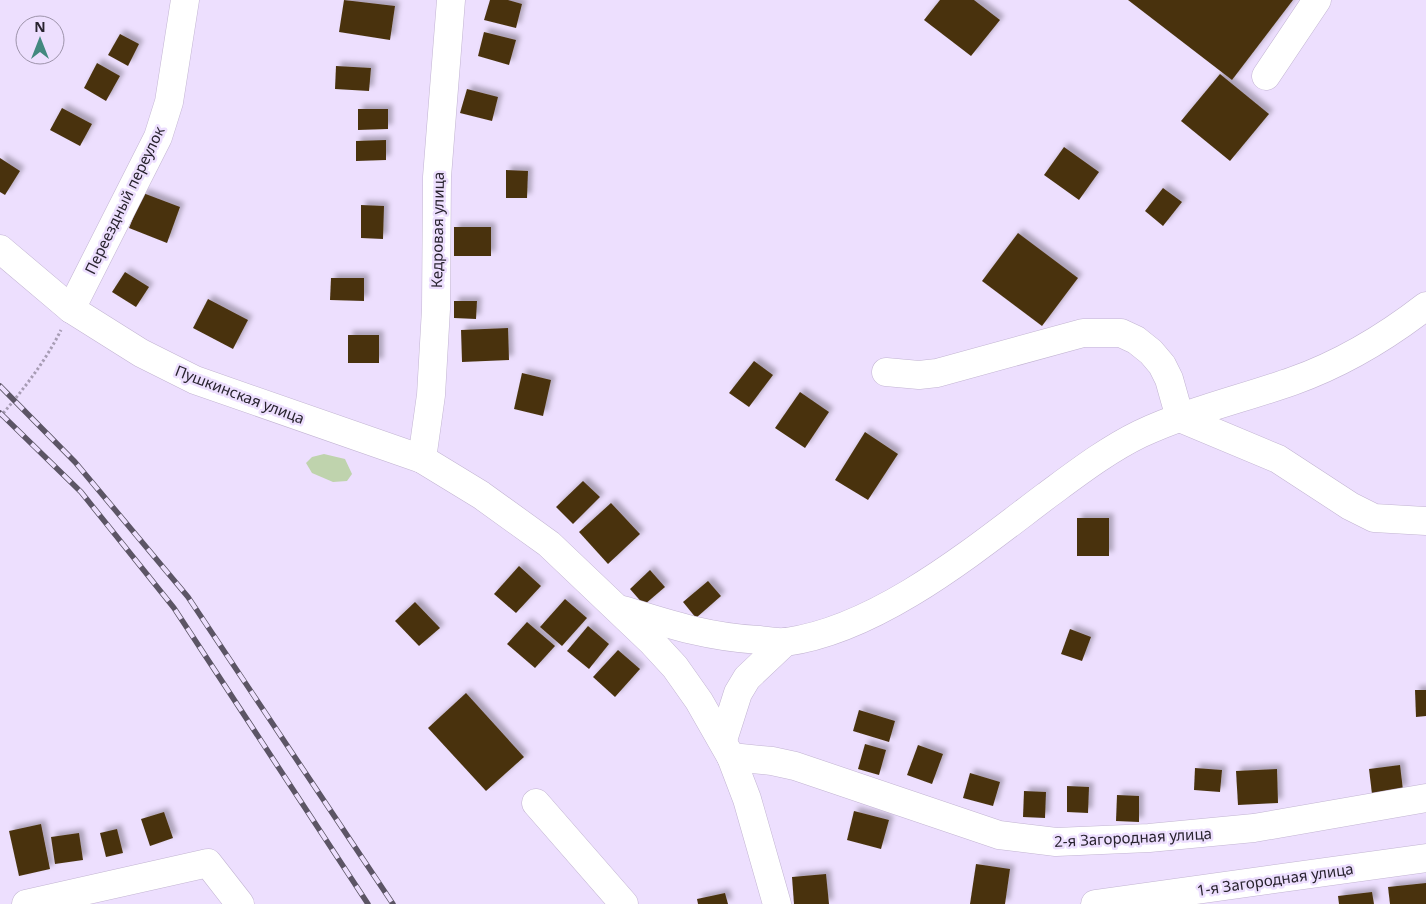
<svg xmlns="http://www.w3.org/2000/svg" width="1426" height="904" font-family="'Noto Sans',sans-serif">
<defs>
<filter id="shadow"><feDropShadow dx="4.5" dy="-4.5" stdDeviation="2.5" flood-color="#0004"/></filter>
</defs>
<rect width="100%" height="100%" fill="#eddffe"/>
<polygon fill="#bfd3ad" points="324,454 345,459 352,474 347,481 333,482 312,473 306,463 312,457"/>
<g fill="#4a330f" filter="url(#shadow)">
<polygon points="344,0 395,6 390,40 339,32"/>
<polygon points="490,0 508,0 522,4 516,28 484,20"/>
<polygon points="940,0 974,0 1000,20 971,56 924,20"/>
<polygon points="1128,0 1293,0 1232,80"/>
<polygon points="484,32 516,40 509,65 478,56"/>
<polygon points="120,34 139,44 128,66 108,55"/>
<polygon points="97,63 120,76 106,101 84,88"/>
<polygon points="336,66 371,68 369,91 335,89"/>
<polygon points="1220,74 1269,114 1230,161 1181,121"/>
<polygon points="467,89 498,97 492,121 460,113"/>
<polygon points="62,108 92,124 80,146 50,130"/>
<polygon points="358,109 388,109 388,129 358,130"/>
<polygon points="386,140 386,160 356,161 356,141"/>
<polygon points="1064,147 1099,172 1079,200 1044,175"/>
<polygon points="0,158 20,171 5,195 0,192"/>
<polygon points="506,170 528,171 527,198 506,198"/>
<polygon points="1163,188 1182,202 1163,226 1145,211"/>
<polygon points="143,193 180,207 167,243 129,228"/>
<polygon points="361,205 384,206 383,239 361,238"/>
<rect x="454" y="227" width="37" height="29"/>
<polygon points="1018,233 1078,278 1042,326 982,281"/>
<polygon points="125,272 149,287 136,307 112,292"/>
<polygon points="331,278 364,278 364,301 330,300"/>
<polygon points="208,299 248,320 233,349 193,328"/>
<polygon points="454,301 477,301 476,319 454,318"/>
<polygon points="508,328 509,360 462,362 461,330"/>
<rect x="348" y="335" width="31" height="28"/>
<polygon points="754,361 773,375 749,407 729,393"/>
<polygon points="522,373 551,380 543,416 514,409"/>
<polygon points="800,392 829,412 805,448 775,428"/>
<polygon points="865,432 898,454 868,500 835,480"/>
<polygon points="583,481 600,497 573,524 556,507"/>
<polygon points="611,503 640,534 608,564 579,532"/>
<rect x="1077" y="518" width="32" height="38"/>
<polygon points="519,566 541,586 516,613 494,594"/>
<polygon points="650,570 665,587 644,605 630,589"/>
<polygon points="708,581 721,596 696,618 683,602"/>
<polygon points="565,599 587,618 562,646 540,627"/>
<polygon points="415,602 440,628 419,646 395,621"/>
<polygon points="527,622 555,646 535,668 507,644"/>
<polygon points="588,626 609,644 589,669 567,651"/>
<polygon points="1070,629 1091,637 1082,661 1061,654"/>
<polygon points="618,650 640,669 615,697 593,677"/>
<polygon points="1415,690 1426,690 1426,716 1416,717"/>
<polygon points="466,693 524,757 486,791 428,728"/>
<polygon points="859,710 895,721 889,742 853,731"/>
<polygon points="865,744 886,750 879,775 858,769"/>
<polygon points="918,745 943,754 932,784 907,775"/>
<polygon points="1400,765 1403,790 1372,794 1369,769"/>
<polygon points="1195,768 1222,770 1220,792 1194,790"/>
<polygon points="1277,769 1278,803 1238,805 1236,771"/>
<polygon points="970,773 1000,782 993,806 963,798"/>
<polygon points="1067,786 1089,787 1088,813 1067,812"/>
<polygon points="1024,791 1046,792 1045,818 1023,817"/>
<polygon points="1117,795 1139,796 1139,822 1116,821"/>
<polygon points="854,811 889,820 881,849 847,840"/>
<polygon points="164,812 173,838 150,846 141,819"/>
<polygon points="41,824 50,869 19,876 9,831"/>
<polygon points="117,829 123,853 106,857 100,833"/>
<polygon points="79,833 83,860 55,864 51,837"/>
<polygon points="976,864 1010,869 1005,904 970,904"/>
<polygon points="826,874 829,904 794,904 792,877"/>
<polygon points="1426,883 1426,904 1390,904 1388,887"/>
<polygon points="1372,892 1374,904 1339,904 1338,896"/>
<polygon points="725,893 728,904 698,904 697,899"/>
</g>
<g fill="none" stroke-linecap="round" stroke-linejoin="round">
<g stroke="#c2b4d2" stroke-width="29">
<g id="minor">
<polyline points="1266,76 1317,0"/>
<polyline points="0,249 71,309 141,353 195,380 422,459 481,495 549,544 651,641 675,667 699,701 731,757 747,799 777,904"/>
<polyline points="71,309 158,137 169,102 185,0"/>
<polyline points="886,372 919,375 937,373 1083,333 1121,333 1136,340 1151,352 1162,365 1169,379 1180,418 1278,459 1350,506 1374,518 1426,521"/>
<polyline points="422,459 431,395 436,309 437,177 451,0"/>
<path d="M 623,610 C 671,625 708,637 759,640 C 767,641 777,643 786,642 C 879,629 973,551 1046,496 C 1076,474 1107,450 1140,434 C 1189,411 1242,399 1293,381 C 1341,364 1386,337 1426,306"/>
<polyline points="723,740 738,693 747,678 785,642"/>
<polyline points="731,757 772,761 795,766 999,835 1056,842 1149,838 1254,828 1426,798"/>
<polyline points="536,803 624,904"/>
<polyline points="26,904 208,863 240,904"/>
<polyline points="1095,904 1426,858"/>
</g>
</g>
<path stroke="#a79cb4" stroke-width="3" stroke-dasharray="2.5 2.5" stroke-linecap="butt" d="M 0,417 C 23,390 45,362 61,330"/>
<use href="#minor" stroke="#fff" stroke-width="28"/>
<g stroke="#5c5565" stroke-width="5.5">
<g id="rail">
<polyline points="0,386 75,462 188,597 393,904"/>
<polyline points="0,413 81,492 174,608 368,904"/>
</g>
</g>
<use href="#rail" stroke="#eddffe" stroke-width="4" stroke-dasharray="11" stroke-linecap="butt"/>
</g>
<g text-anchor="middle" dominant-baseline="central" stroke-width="5" stroke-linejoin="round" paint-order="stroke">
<g font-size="15" fill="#28232e" stroke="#eddffe">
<text transform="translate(124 200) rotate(-64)">Переездный переулок</text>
<text transform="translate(437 230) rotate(-89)">Кедровая улица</text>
<text transform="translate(240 394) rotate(21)">Пушкинская улица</text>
<text transform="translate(1133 837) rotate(-3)">2-я Загородная улица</text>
<text transform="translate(1275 879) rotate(-8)">1-я Загородная улица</text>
</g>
</g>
<g transform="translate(40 40)"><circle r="24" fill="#eddffe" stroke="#9e94ab"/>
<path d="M0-4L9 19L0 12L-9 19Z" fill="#43897f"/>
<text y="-8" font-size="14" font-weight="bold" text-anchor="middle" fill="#28232e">N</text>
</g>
</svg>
